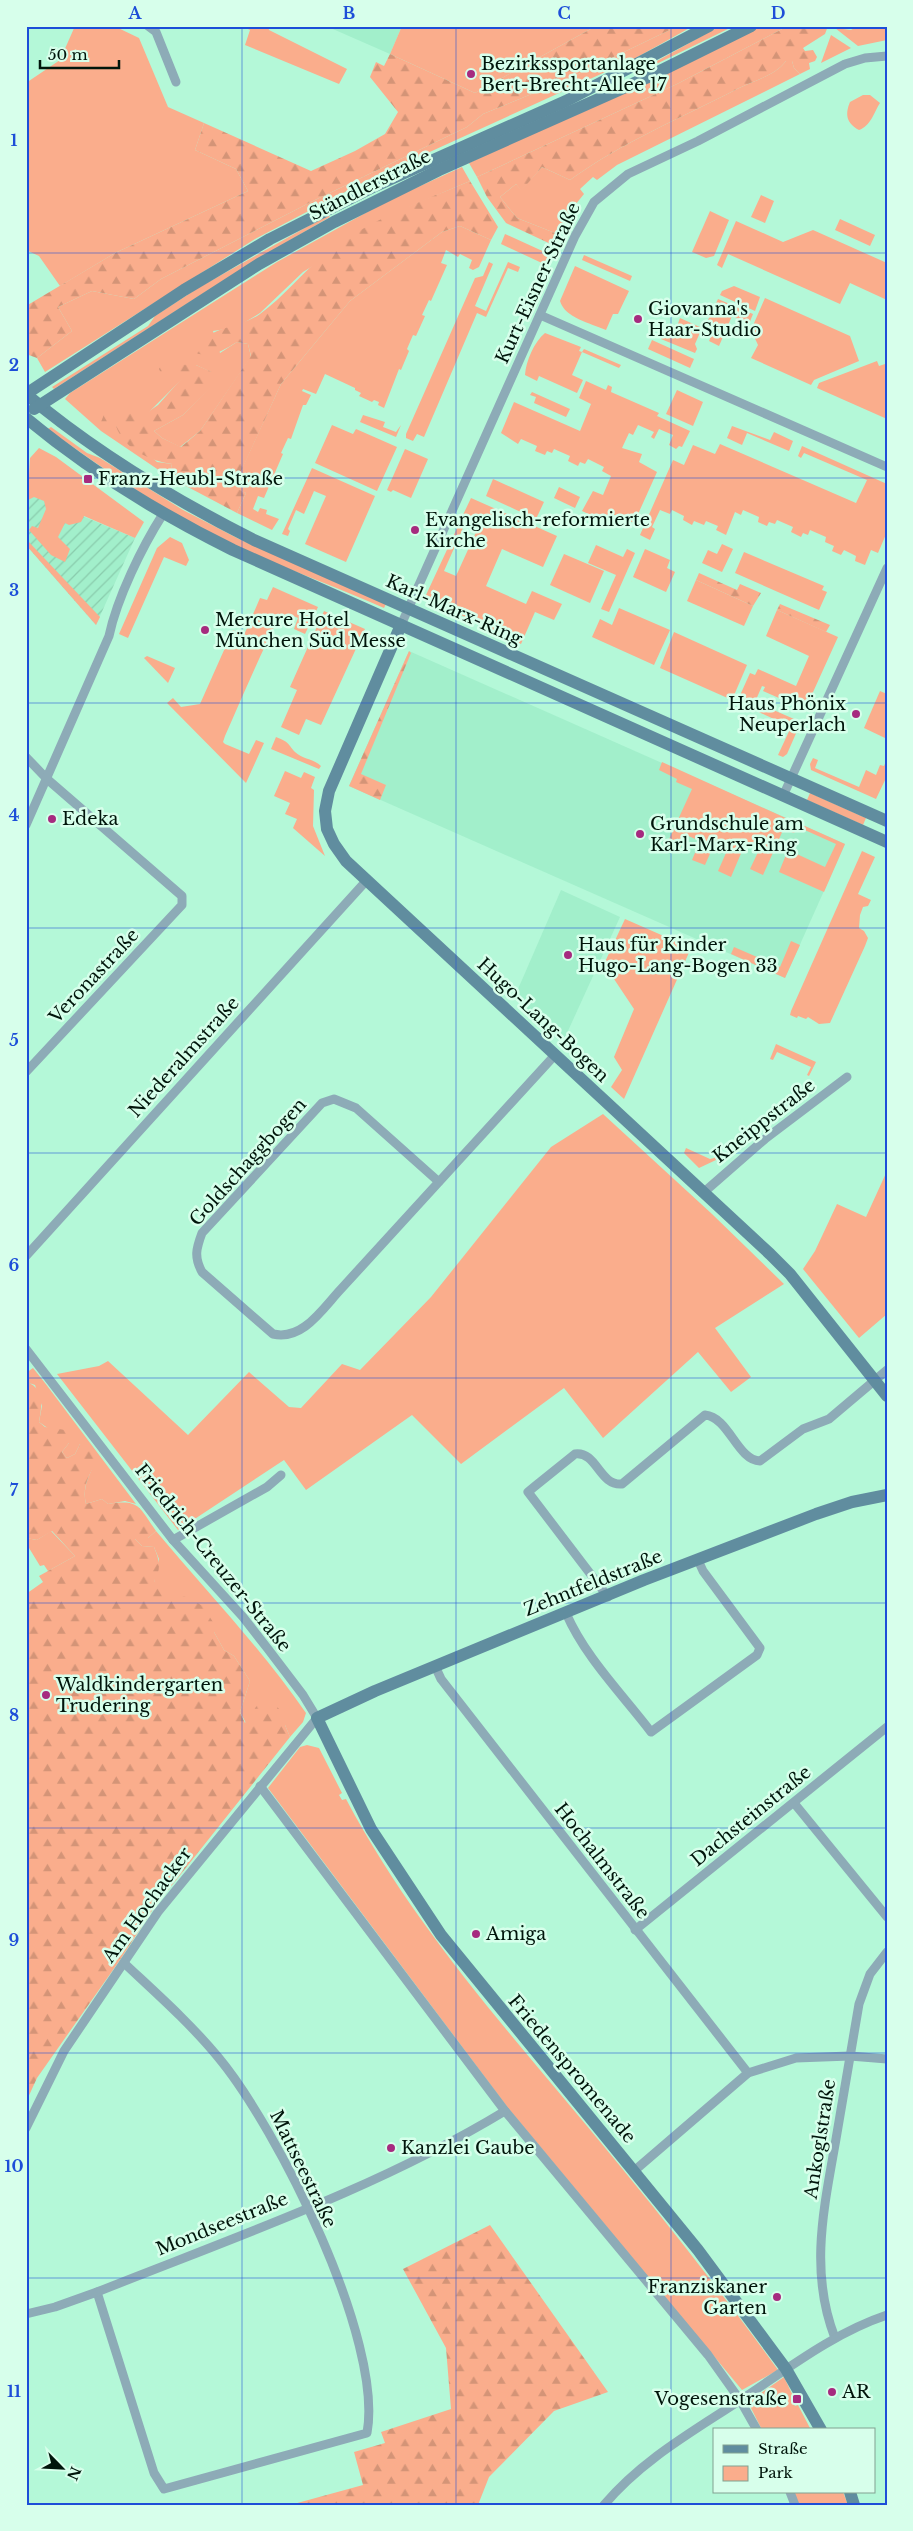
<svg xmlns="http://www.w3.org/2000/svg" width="913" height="2531" viewBox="0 0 913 2531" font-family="'Libre Baskerville',serif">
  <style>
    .built { fill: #a2efcb }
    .industrial { fill: url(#industrial-furrows) }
    .green { fill: #faad8c }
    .forest { fill: url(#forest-firs) }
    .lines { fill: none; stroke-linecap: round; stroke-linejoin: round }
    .street { stroke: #8dabb7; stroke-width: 9 }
    .secondary { stroke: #608d9f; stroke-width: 12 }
    .grid { fill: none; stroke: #1d4ed8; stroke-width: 1; stroke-opacity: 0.55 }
    .poi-dot { fill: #a62b7f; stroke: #d7ffeb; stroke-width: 2 }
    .labels { text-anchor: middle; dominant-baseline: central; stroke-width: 5; stroke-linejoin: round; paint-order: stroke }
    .poi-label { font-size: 18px; fill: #00150b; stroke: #d7ffeb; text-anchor: start }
    .street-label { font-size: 18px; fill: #00150b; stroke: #d7ffeb }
    .neatline { fill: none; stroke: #1d4ed8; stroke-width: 2 }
    .grid-label { font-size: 16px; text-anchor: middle; font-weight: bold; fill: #1d4ed8 }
  </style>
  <defs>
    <pattern id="industrial-furrows" width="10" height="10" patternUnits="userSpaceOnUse" patternTransform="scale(1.25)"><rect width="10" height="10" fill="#a2efcb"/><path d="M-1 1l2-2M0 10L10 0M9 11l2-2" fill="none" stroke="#8accad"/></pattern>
    <pattern id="forest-firs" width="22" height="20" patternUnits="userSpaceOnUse" patternTransform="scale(1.25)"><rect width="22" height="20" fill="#faad8c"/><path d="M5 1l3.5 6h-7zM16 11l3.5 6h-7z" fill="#d49477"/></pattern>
  </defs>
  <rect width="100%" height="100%" fill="#b4f8d8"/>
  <g class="built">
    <path d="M326 26H402L390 54Z"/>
    <path d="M409 651 845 844 785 978 349 786Z"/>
    <path d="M561 890 620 917 562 1044 515 996Z"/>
  </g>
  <path class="industrial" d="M26 477 68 510 135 538 96 625 26 545Z"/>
  <g class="green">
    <path d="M75 26H114L139 38 168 107 204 123 195 150 236 169 248 191 115 253 60 286 39 256 26 250V83L60 60Z"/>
    <path d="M242 26H268L269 30 347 69 339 84 245 45 250 30Z"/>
    <path d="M402 26H596L475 93 390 54Z"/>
    <path d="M678 26H693L634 59 368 180 255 239 45 372 37 358 72 331 58 307 92 291 134 299 161 279 313 201 467 127 483 114 568 79Z"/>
    <path d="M720 26H734L640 72 639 71Z"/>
    <path d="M761 26H788L677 84 477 177 469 163Z"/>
    <path d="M858 26H881L887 29V40L858 46 835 28 851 30Z"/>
    <path d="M831 35 851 48 821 63Z"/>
    <path d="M786 61H792L794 68 800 74 617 165 597 180 593 177 580 189 584 194 571 210 560 235 517 218 500 197 516 184 521 190 542 167 570 180C621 143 681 118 737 89 754 80 775 76 786 61Z"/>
    <path d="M863 95H870L880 103C874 112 871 126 859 130 846 123 845 114 850 102Z"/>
    <path d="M462 167 470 181 409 207 303 272 260 313 242 324 226 329 213 331 220 353 237 342 248 344 251 357 200 431 180 447 162 438 154 431 183 415 215 383 211 372 196 365 148 413 121 414 115 412 116 426 157 462 172 464 169 477 101 431 65 399 70 393 277 262 387 201Z"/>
    <path d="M761 195 774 201 765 223 751 217Z"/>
    <path d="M710 211 729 220 714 256 706 258 692 252Z"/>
    <path d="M328 215 330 217 249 264 54 389 52 387 148 326 155 316 198 288Z"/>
    <path d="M840 219 875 235 870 246 835 230Z"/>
    <path d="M736 221 783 242 813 230 887 263V300L850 283 840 304 728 254 722 268 717 265Z"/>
    <path d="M460 226 491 240 479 267 473 270 469 268 472 260 460 254 458 257 446 250 441 263 447 265 431 301 429 300 422 315 425 316 416 336 413 335 407 349 409 351 401 370 399 369 384 408 378 405 379 402 374 400 372 402 359 396 361 393 355 390V388L325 374 316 394 303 389 302 391 311 395 306 405H303L291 439 288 438 281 453 283 454 264 498 258 496 253 509 258 512 260 508 267 510 266 514 279 519 272 530 237 513 246 493 233 488 281 384 350 301 442 232Z"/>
    <path d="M505 234 549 254 544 264 501 244Z"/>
    <path d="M584 255 632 276 630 281 582 260Z"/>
    <path d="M489 262 493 264 475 306 486 311 508 262 520 267 518 272 508 268 486 317 477 313 424 437 417 434 413 441 406 438V434L475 278 483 276Z"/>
    <path d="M575 266 629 291 618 314H613L606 330C590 323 565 318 560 301Z"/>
    <path d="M734 286 760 297 755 311 720 295 722 291Z"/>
    <path d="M765 298 850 336 859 361 814 380 811 385 751 358 758 345 751 330Z"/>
    <path d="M718 299 753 314 749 324 732 316 719 346 709 341 713 332 708 320Z"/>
    <path d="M680 318 702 328 695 344 697 349 695 353 661 339 663 334 673 338Z"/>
    <path d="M545 333 581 347 579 351 582 352 584 349 621 365 619 368 582 352 572 375 583 380 577 393 539 376 537 381 525 375C526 361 534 342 545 333Z"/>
    <path d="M652 340 694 359 690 368 648 349Z"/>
    <path d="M877 361 879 366 885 364 887 369V419L817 388 819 383Z"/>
    <path d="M586 381 606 390 608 385 612 387 611 392 659 413 657 416 690 431 682 447 679 446 676 449 669 445 673 435 659 429 654 439 651 437 654 432 638 425 633 435 629 433 622 448 642 454 639 462 657 472 634 523 612 514 608 523 582 511 593 491 603 495 611 476 602 471 604 467 588 459 585 464 580 462 578 466 568 461 570 456 554 449 552 453 547 451 545 455 535 451 537 446 521 439 518 444 501 433 514 402 580 431 591 404 579 398Z"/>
    <path d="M677 390 703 402 693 426 666 414Z"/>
    <path d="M532 392 570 409 566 417 534 403 536 397 530 395Z"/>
    <path d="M363 415 385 422 383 427 396 432 401 425 396 437 360 422Z"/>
    <path d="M332 425 353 434 356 429 397 447 377 491 315 463Z"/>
    <path d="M732 426 770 440 774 432 793 441 789 451 747 433 742 445 727 438Z"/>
    <path d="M51 427 87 453 100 458 183 510 239 539 386 604 384 608C335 586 285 569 236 546 169 514 108 473 48 429Z"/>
    <path d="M720 444 856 503 867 480 804 453 801 458 798 456 802 446 887 484V532L878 553 871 550 865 565 855 561 856 556 844 550 841 555 832 551 834 546 825 542 826 537 810 530 808 535 803 533 801 537 791 532 793 527 777 520 775 524 769 522 767 526 758 522 759 517 743 510 741 515 735 512 726 535 716 530 718 526 706 521 704 525 694 521 692 525 683 520 684 516 672 510 670 514 660 510 652 527 655 529 650 540 640 535 673 460 684 465 693 445 715 454Z"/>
    <path d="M39 448 56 457 144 522 135 538 84 516 81 522 69 525 65 523 58 537 70 549 65 562 51 555 29 530 32 526 38 528 46 509 44 501 34 497 26 501V477L29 475 30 458Z"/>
    <path d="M405 449 428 459 411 498 393 490 391 492 387 490Z"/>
    <path d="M312 468 375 496 346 562 305 544 326 496 314 491 304 514 296 510 288 529 290 531 288 536 282 534Z"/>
    <path d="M493 479 544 502 536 519 486 496Z"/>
    <path d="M559 487 580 497 575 508 554 498Z"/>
    <path d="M471 498 557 536 543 567 502 549 486 586 526 604 532 591 562 604 554 620 535 612 521 644 428 599 426 595 458 526 463 528 444 571 456 576 477 530 471 527 462 517Z"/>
    <path d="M170 537 182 543 189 560 186 566 164 557 128 638 119 634 157 548Z"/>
    <path d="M26 539 100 617 96 625 26 545Z"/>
    <path d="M722 544 733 549 722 572 702 563 708 550 717 554Z"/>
    <path d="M596 545 623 557 627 549 635 553 609 612 601 609 616 575 588 563Z"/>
    <path d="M645 549 670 560 667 568 675 572 666 592 633 577Z"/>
    <path d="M744 552 824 586 822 590 827 592 819 610 735 573Z"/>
    <path d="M564 554 604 571 590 603 550 585Z"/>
    <path d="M696 580 753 606 744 626 687 601Z"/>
    <path d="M273 587 318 607 305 634 294 629 298 618 291 615 290 618 280 615C261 653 243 695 225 736L223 742 225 744 249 754 256 740 264 743 246 783 167 703 173 698 181 707 200 704 233 630 244 635 260 598 267 600Z"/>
    <path d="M619 608 670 630 654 665 592 637 600 619 612 625Z"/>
    <path d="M777 610 838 637 804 712 796 709 797 706 763 691 765 687 762 686 755 702 801 722 787 754 783 757 778 755 791 727 737 702 750 673 755 675 758 669 796 686 809 656 766 636Z"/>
    <path d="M324 611 365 629 321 725 306 719 299 735 281 727 297 690 290 687Z"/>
    <path d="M674 632 747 665 732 700 660 668Z"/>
    <path d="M147 656 175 668 168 683 144 658Z"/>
    <path d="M880 691 887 694 885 738 864 728Z"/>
    <path d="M276 737C289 742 287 743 295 752 302 759 314 759 321 766L319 769 271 749Z"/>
    <path d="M813 758 818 760 815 768 859 787 866 770 876 775 880 765 884 766 887 759V776L876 799 811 770 810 764Z"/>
    <path d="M662 762 788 819 763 875 750 869 759 850 745 844 731 877 718 871 726 853 713 847 705 865 692 860 700 841 686 835 678 853 665 848 692 789 676 782 677 779 659 770Z"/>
    <path d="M285 771 301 778 304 772 315 777 311 788 314 790 313 826 325 856 293 828 297 819 285 814 290 803 274 796Z"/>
    <path d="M810 793 866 818 863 825 807 800Z"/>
    <path d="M796 822 845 844 824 892 779 872 788 850 825 867 836 844 798 827 794 833 791 832Z"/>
    <path d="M862 851 875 857 858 894 871 900 868 906 863 907 860 915 859 928 864 931 868 938 865 946 830 1023 819 1024 808 1017 806 1019 798 1016 797 1018 790 1015 791 1011Z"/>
    <path d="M625 919 691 948 624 1099 611 1087 622 1070 614 1057 634 1009 604 964Z"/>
    <path d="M791 941 800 945 785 978 731 954 734 947 780 967Z"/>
    <path d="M776 1044 816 1062 809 1076 807 1075 811 1067 777 1052 773 1060 770 1059Z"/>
    <path d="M603 1114 712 1214 784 1284 715 1328 751 1377 731 1392 698 1352 603 1438 564 1388 461 1464 412 1415 306 1490 284 1460 178 1530 57 1374 99 1366 108 1361 188 1435 249 1372 289 1407 301 1408 342 1364 360 1370 431 1297 551 1147Z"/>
    <path d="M686 1148 710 1159 714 1158 717 1152 719 1153 716 1160 699 1168 684 1153Z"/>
    <path d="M887 1171V1314L859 1338 803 1269 815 1251 837 1204 866 1217Z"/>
    <path d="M33 1368 45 1383 136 1504 125 1501 108 1504 102 1499 86 1504C83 1491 86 1482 92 1469L80 1444 75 1454 67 1458 62 1452 69 1443 39 1422 42 1406 35 1385 26 1382V1373Z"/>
    <path d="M51 1531 75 1556 48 1571 44 1565 40 1566 26 1543V1538L37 1540Z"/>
    <path d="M156 1531C207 1592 261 1648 306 1713L303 1722 290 1737 285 1725 246 1723 240 1712 250 1681 234 1656 224 1650 214 1632 169 1598 154 1581 159 1559 154 1547 142 1546 134 1538H148Z"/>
    <path d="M307 1745 319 1748 342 1793 339 1795 342 1800 346 1799C410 1920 500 2022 587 2126 653 2205 718 2287 778 2370L742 2390 508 2108 268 1788 300 1747Z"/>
    <path d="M784 2377 794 2398 791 2400 795 2406 798 2405 811 2430H762L748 2402Z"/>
    <path d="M794 2492H843L848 2505H799Z"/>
  </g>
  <g class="forest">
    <path d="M596 26H678L568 79 483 114 467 127 313 201 161 279 134 299 92 291 58 307 72 331 37 358 26 354V306L115 253 248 191 236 169 195 150 204 123 311 171 355 151 385 134 398 112 370 77 376 62 384 66 390 54 475 93Z"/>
    <path d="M788 26H828L825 34 803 48 805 51 813 50 817 57 815 61 809 63 810 69 800 74 794 68 792 61H786C775 76 754 80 737 89 681 118 621 143 570 180L542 167 521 191 516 184 500 197 517 218 560 235 555 246 506 223 487 197 477 177 677 84Z"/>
    <path d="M470 181 498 227 491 240 460 226 442 232 350 301 281 384 234 487 246 493 237 513 169 477 172 464C150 461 123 448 116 426L107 427 101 422 105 412H148L158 405 183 377 162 375 159 369 162 364 196 365 212 372 216 383 183 415 154 431 162 438 181 447 200 431 251 356 248 344 237 342C222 351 212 358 195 353 203 326 237 330 260 314 285 296 305 269 330 250 371 219 423 201 470 181Z"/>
    <path d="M699 573 737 590 740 584 761 593 753 606 696 580Z"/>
    <path d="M780 604 830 625 826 632 777 610Z"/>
    <path d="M409 651 411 653 361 774 386 785 380 800 349 786Z"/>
    <path d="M26 1382C45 1388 42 1405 39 1422L45 1427 72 1431 69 1443 62 1452 67 1458 75 1454 80 1444 88 1447 97 1462C88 1475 82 1489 86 1504L102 1499 108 1504C140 1499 139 1507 156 1531L148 1538 135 1539 142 1546 154 1547C159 1559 162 1569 154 1581L169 1590 170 1598 176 1601 184 1596 203 1606 216 1627 214 1632 224 1650 234 1656 250 1681 240 1712 245 1723 258 1704 273 1702 286 1717 285 1725 290 1737 153 1909 120 1960 37 2078 26 2102V1594L43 1582 39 1576 75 1556 52 1531 37 1540 26 1538Z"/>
    <path d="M490 2225 608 2392 554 2411 489 2477 478 2505H290L363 2485 354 2452 385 2443 381 2432 451 2409 446 2348 403 2269Z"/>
  </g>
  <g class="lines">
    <g class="street">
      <path d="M148 26 156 32 176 82"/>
      <path d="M540 315 887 467"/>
      <path d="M401 625 575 236 594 202 628 174 698 141 845 64 865 58 887 56"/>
      <path d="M26 757 47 779 182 896V905L26 1072"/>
      <path d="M783 796 887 568"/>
      <path d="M26 825 109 636C117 598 142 547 163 514"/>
      <path d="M439 1182 356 1108 334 1099 322 1103 202 1233C196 1249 194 1257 202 1272L273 1334C303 1341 323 1308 341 1289L555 1055"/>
      <path d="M703 1193 765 1139 847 1077"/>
      <path d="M26 1256 367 880"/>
      <path d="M26 1349 173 1540 243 1617 268 1649 303 1695 317 1718 158 1912 64 2051 26 2128"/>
      <path d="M173 1540 267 1487 281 1475"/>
      <path d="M608 1597 528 1492 534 1487 575 1454C597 1451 599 1486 622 1484L705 1415C729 1417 737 1460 760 1461L803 1429 829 1419 887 1370"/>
      <path d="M566 1613C585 1657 622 1694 651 1732L757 1655 760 1648 703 1571 698 1560"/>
      <path d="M435 1666 441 1679 748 2073"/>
      <path d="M260 1786 505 2111 708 2355 740 2400 757 2430"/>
      <path d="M794 1803 887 1917"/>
      <path d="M635 1930 887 1727"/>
      <path d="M634 2171 748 2073 796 2058 850 2056 887 2059"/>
      <path d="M97 2292 154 2473 164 2489 367 2433C384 2341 278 2129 218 2057 190 2023 156 1993 124 1963"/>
      <path d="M26 2314 55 2307 97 2292C235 2237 378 2188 505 2111"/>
      <path d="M835 2338C809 2271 824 2208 836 2139 844 2094 851 2049 859 2004L870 1974 887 1952"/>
      <path d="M790 2492 795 2505"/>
      <path d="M604 2505C642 2460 692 2432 739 2401 786 2370 833 2333 887 2315"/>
    </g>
    <g class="secondary">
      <path d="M26 394C96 453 173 499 254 540L887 821"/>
      <path d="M26 394 184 290 270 239 375 186 566 101 709 26"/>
      <path d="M34 409 259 264 334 222 439 170 648 77 751 26"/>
      <path d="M26 418C90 471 160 514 233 550L887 842"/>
      <path d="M401 625 329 791 325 811 327 829 334 844 346 861 770 1254 790 1274 887 1396"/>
      <path d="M821 2430 786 2369 698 2250 441 1935 371 1829 317 1718 375 1691 644 1580 816 1514 852 1502 887 1495"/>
      <path d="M850 2492 854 2505"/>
    </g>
  </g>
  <path class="grid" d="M242 26V2505M456 26V2505M671 26V2505M26 253H887M26 478H887M26 703H887M26 928H887M26 1153H887M26 1378H887M26 1603H887M26 1828H887M26 2053H887M26 2278H887"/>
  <g class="poi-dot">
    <circle cx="471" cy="74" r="5"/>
    <circle cx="638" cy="319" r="5"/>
    <rect x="83" y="474" width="10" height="10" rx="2.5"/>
    <circle cx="415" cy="530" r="5"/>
    <circle cx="205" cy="630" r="5"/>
    <circle cx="856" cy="714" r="5"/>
    <circle cx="52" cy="819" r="5"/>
    <circle cx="640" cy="834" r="5"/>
    <circle cx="568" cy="955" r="5"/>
    <circle cx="46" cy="1695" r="5"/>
    <circle cx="476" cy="1934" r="5"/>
    <circle cx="391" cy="2148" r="5"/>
    <circle cx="777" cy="2297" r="5"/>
    <circle cx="832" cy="2392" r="5"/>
    <rect x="792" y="2394" width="10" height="10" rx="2.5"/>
  </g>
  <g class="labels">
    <g class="poi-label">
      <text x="481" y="64">Bezirkssportanlage<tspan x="481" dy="21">Bert-Brecht-Allee 17</tspan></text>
      <text x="648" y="309">Giovanna's<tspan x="648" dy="21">Haar-Studio</tspan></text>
      <text x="98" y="479">Franz-Heubl-Straße</text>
      <text x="425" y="520">Evangelisch-reformierte<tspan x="425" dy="21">Kirche</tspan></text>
      <text x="215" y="620">Mercure Hotel<tspan x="215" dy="21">München Süd Messe</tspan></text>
      <text x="846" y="704" text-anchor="end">Haus Phönix<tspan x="846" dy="21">Neuperlach</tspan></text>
      <text x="62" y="819">Edeka</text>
      <text x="650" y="824">Grundschule am<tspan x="650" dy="21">Karl-Marx-Ring</tspan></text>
      <text x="578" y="945">Haus für Kinder<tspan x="578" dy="21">Hugo-Lang-Bogen 33</tspan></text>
      <text x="56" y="1685">Waldkindergarten<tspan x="56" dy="21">Trudering</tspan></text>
      <text x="486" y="1934">Amiga</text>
      <text x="401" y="2148">Kanzlei Gaube</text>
      <text x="767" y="2287" text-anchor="end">Franziskaner<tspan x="767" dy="21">Garten</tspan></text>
      <text x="842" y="2392">AR</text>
      <text x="787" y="2399" text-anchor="end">Vogesenstraße</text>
    </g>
    <g class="street-label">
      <text transform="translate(370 185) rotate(-27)">Ständlerstraße</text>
      <text transform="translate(538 283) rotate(-65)">Kurt-Eisner-Straße</text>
      <text transform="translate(454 610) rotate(24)">Karl-Marx-Ring</text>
      <text transform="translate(94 976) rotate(-47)">Veronastraße</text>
      <text transform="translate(543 1020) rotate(43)">Hugo-Lang-Bogen</text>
      <text transform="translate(184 1057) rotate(-48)">Niederalmstraße</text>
      <text transform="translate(764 1121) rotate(-38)">Kneippstraße</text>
      <text transform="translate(248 1162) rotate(-48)">Goldschaggbogen</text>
      <text transform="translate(213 1558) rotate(51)">Friedrich-Creuzer-Straße</text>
      <text transform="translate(593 1583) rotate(-22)">Zehntfeldstraße</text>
      <text transform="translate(751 1816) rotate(-39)">Dachsteinstraße</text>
      <text transform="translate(602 1861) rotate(52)">Hochalmstraße</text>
      <text transform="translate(147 1905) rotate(-54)">Am Hochacker</text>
      <text transform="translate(572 2069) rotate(50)">Friedenspromenade</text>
      <text transform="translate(820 2139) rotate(-81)">Ankoglstraße</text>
      <text transform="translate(303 2169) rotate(64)">Mattseestraße</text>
      <text transform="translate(222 2224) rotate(-22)">Mondseestraße</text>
    </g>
  </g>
  <rect width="913" height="2531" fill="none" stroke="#d7ffeb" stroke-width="55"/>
  <rect x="713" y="2428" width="162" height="65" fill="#d7ffeb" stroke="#81a191"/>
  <rect x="723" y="2445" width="25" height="8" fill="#608d9f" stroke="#81a191"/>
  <text x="758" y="2454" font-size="15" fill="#00150b">Straße</text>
  <rect x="723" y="2466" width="25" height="15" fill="#faad8c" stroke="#81a191"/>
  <text x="758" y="2478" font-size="15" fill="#00150b">Park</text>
  <g transform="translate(62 2468) rotate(114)" stroke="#d7ffeb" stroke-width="4" paint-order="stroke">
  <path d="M0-4L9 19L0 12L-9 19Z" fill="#00150b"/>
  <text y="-8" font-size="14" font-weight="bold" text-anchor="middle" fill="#00150b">N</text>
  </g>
  <path d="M40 60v8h79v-8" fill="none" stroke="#00150b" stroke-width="2.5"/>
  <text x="48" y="60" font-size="15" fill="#00150b" stroke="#d7ffeb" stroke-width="4" paint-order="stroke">50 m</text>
  <rect x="28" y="28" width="858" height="2476" class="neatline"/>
  <g class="grid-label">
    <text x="135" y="19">A</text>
    <text x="349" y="19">B</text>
    <text x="564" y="19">C</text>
    <text x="778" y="19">D</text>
    <text x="14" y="146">1</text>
    <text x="14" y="371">2</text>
    <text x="14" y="596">3</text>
    <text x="14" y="821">4</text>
    <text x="14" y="1046">5</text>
    <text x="14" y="1271">6</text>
    <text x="14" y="1496">7</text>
    <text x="14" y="1721">8</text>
    <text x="14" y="1946">9</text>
    <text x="14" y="2172">10</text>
    <text x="14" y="2397">11</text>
  </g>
</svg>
